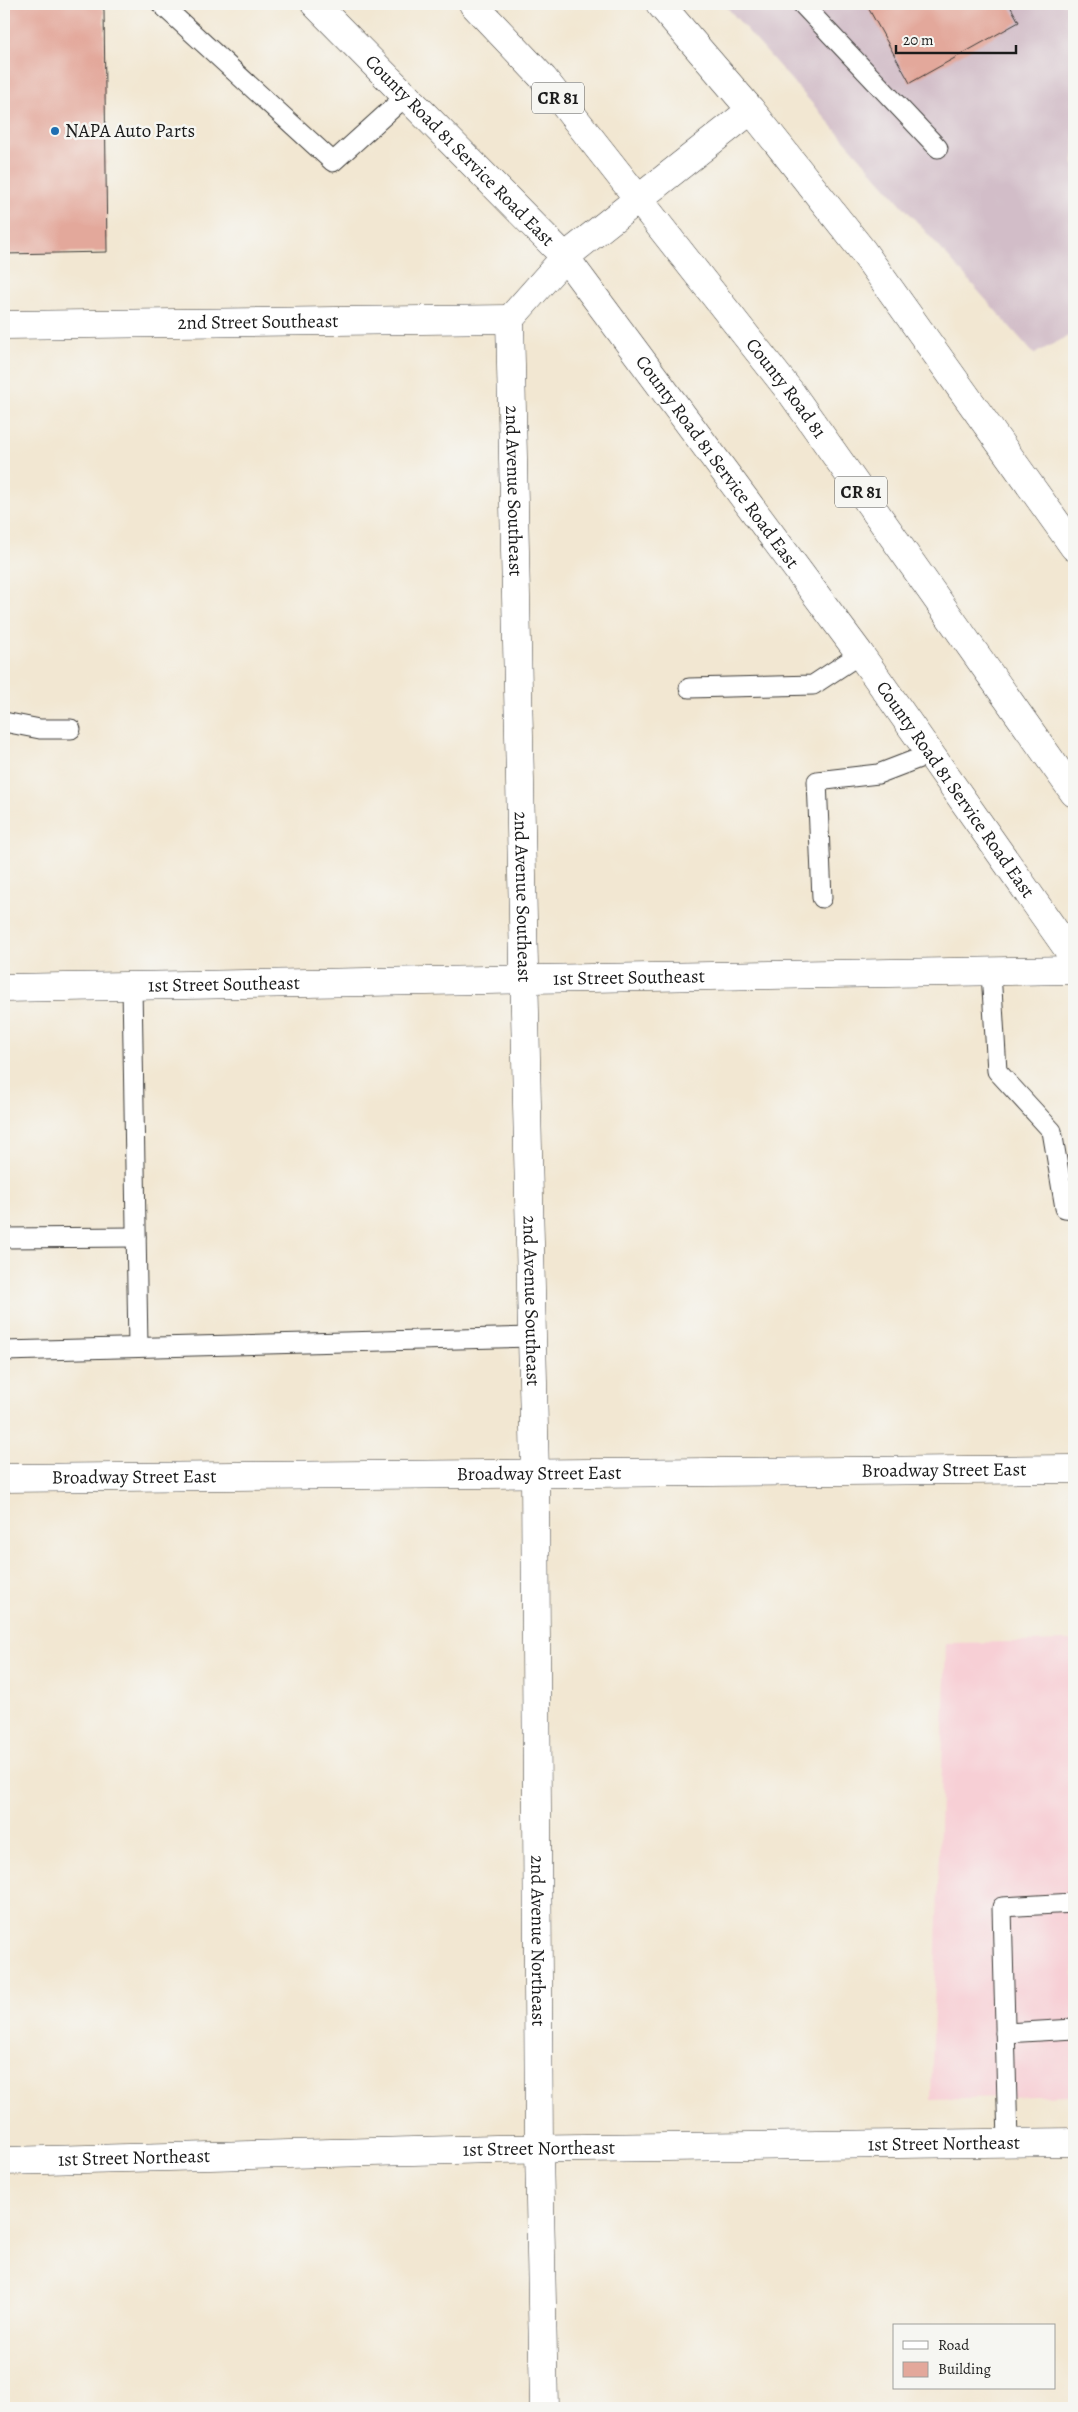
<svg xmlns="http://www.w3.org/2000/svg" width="1078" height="2412" viewBox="0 0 1078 2412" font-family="Alegreya,serif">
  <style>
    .built { fill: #f7cfd5 }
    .industrial { fill: #d2bdc8 }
    .building { fill: #e3a89b }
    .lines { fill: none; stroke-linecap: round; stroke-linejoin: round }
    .lane-casing { stroke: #3c3a37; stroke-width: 21 }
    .street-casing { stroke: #3c3a37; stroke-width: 29 }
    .secondary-casing { stroke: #3c3a37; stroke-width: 29 }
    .highway-casing { stroke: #3c3a37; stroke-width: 29 }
    .lane { stroke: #fff; stroke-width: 19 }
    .street { stroke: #fff; stroke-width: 28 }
    .secondary { stroke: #fff; stroke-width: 28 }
    .highway { stroke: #fff; stroke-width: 28 }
    .poi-dot { fill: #1f6fb2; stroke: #f6f6f2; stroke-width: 2 }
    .labels { text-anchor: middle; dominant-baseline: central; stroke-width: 5; stroke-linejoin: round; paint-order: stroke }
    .shield { fill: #f6f6f2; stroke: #5d5d5c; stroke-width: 1 }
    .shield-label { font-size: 18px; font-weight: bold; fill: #1c1c1c }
    .poi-label { font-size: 19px; fill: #1c1c1c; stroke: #f6f6f2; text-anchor: start }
    .street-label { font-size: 19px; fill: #1c1c1c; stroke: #f6f6f2 }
  </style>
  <rect width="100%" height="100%" fill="#f6f6f2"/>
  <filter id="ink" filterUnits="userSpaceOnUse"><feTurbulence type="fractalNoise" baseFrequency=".02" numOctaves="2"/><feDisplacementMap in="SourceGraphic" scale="10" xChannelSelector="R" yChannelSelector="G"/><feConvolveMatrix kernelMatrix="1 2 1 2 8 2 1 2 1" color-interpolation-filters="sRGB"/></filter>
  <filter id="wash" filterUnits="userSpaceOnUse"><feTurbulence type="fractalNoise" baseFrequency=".0096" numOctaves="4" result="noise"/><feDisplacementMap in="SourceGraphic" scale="20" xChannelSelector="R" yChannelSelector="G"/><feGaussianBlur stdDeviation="1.12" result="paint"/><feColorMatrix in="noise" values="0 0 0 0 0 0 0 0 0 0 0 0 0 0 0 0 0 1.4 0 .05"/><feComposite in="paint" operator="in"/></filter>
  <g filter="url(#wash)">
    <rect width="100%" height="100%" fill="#f2e7d2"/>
    <path class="built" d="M1074 1641V2095L931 2099 946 1643Z"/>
    <path class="industrial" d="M724 4H1074V333L1034 354Z"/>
    <g id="blocks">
      <g class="building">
        <path d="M4 4H97L104 10 107 252 4 254Z"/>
        <path d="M866 4H1009L1019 22 910 83Z"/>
      </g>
    </g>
  </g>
  <g filter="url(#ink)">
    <use href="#blocks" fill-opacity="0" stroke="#3c3a37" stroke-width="1"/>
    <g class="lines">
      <defs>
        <g id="lane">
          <path d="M161 4 333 162 407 95"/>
          <path d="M802 4 938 148"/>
          <path d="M689 688 813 685 860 654"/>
          <path d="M4 722 40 729H71"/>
          <path d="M822 898 817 781 878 774 930 754"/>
          <path d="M991 972 997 1071 1052 1131 1065 1208 1074 1209"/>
          <path d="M132 986 138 1347"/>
          <path d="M4 1238 136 1237"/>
          <path d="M4 1351 532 1337"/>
          <path d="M1005 2033 1074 2029"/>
          <path d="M1008 2143 1002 1907 1074 1903"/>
        </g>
        <g id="street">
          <path id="s1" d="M510 319 535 1474 539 2149 544 2408"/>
          <path d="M510 319 565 257"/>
          <path id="s2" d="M4 325 510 319"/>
          <path id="s3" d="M4 988 1074 970"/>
          <path id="s4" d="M4 1478 1074 1469"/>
          <path id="s5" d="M4 2161 496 2149 1074 2142"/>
        </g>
        <g id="secondary">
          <path id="s6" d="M315 4 565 257 860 654 1074 958"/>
        </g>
        <g id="highway">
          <path id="s7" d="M473 4 543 78 792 394 1074 793"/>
          <path d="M660 4 751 110 862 250 1074 547"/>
          <path d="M565 257 751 110"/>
        </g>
      </defs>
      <use href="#lane" class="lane-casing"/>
      <use href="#street" class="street-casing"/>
      <use href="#secondary" class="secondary-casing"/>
      <use href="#highway" class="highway-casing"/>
      <use href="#lane" class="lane"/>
      <use href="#street" class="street"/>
      <use href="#secondary" class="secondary"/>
      <use href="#highway" class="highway"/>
    </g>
  </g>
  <circle class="poi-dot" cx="55" cy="131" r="5"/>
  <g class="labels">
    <g class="shield">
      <rect x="532" y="82.5" width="52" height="31" rx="4"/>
      <rect x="835" y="476.5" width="52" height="31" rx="4"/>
    </g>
    <g class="shield-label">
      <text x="558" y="98">CR 81</text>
      <text x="861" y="492">CR 81</text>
    </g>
    <g class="poi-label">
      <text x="65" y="131">NAPA Auto Parts</text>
    </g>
    <g class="street-label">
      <text stroke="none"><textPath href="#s6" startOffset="206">County Road 81 Service Road East</textPath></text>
      <text stroke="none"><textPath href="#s2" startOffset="254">2nd Street Southeast</textPath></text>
      <text stroke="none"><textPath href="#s7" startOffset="496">County Road 81</textPath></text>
      <text stroke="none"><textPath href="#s6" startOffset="611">County Road 81 Service Road East</textPath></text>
      <text stroke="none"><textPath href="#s1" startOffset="172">2nd Avenue Southeast</textPath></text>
      <text stroke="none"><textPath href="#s6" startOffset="1016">County Road 81 Service Road East</textPath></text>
      <text stroke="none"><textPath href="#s1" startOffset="578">2nd Avenue Southeast</textPath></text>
      <text stroke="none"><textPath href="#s3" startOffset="625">1st Street Southeast</textPath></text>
      <text stroke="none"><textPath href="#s3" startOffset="220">1st Street Southeast</textPath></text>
      <text stroke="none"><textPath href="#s1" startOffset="982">2nd Avenue Southeast</textPath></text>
      <text stroke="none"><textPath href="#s4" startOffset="940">Broadway Street East</textPath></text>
      <text stroke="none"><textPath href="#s4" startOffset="535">Broadway Street East</textPath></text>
      <text stroke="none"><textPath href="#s4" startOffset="130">Broadway Street East</textPath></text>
      <text stroke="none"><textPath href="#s1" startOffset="1622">2nd Avenue Northeast</textPath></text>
      <text stroke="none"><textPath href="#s5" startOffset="940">1st Street Northeast</textPath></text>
      <text stroke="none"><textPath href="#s5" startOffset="535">1st Street Northeast</textPath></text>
      <text stroke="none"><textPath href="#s5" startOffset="130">1st Street Northeast</textPath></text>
    </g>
  </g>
  <rect width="1078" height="2412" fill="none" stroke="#f6f6f2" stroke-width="20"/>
  <rect x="893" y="2324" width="162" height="65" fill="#f6f6f2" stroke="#9f9f9c"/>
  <rect x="903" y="2341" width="25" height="8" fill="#ffffff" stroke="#9f9f9c"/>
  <text x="938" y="2350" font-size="15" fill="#1c1c1c">Road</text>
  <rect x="903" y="2362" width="25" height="15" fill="#e3a89b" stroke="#9f9f9c"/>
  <text x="938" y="2374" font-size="15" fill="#1c1c1c">Building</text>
  <path d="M896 45v8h120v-8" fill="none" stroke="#1c1c1c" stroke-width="2.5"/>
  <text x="903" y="45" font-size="15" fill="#1c1c1c" stroke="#f6f6f2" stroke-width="4" paint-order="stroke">20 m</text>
</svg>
